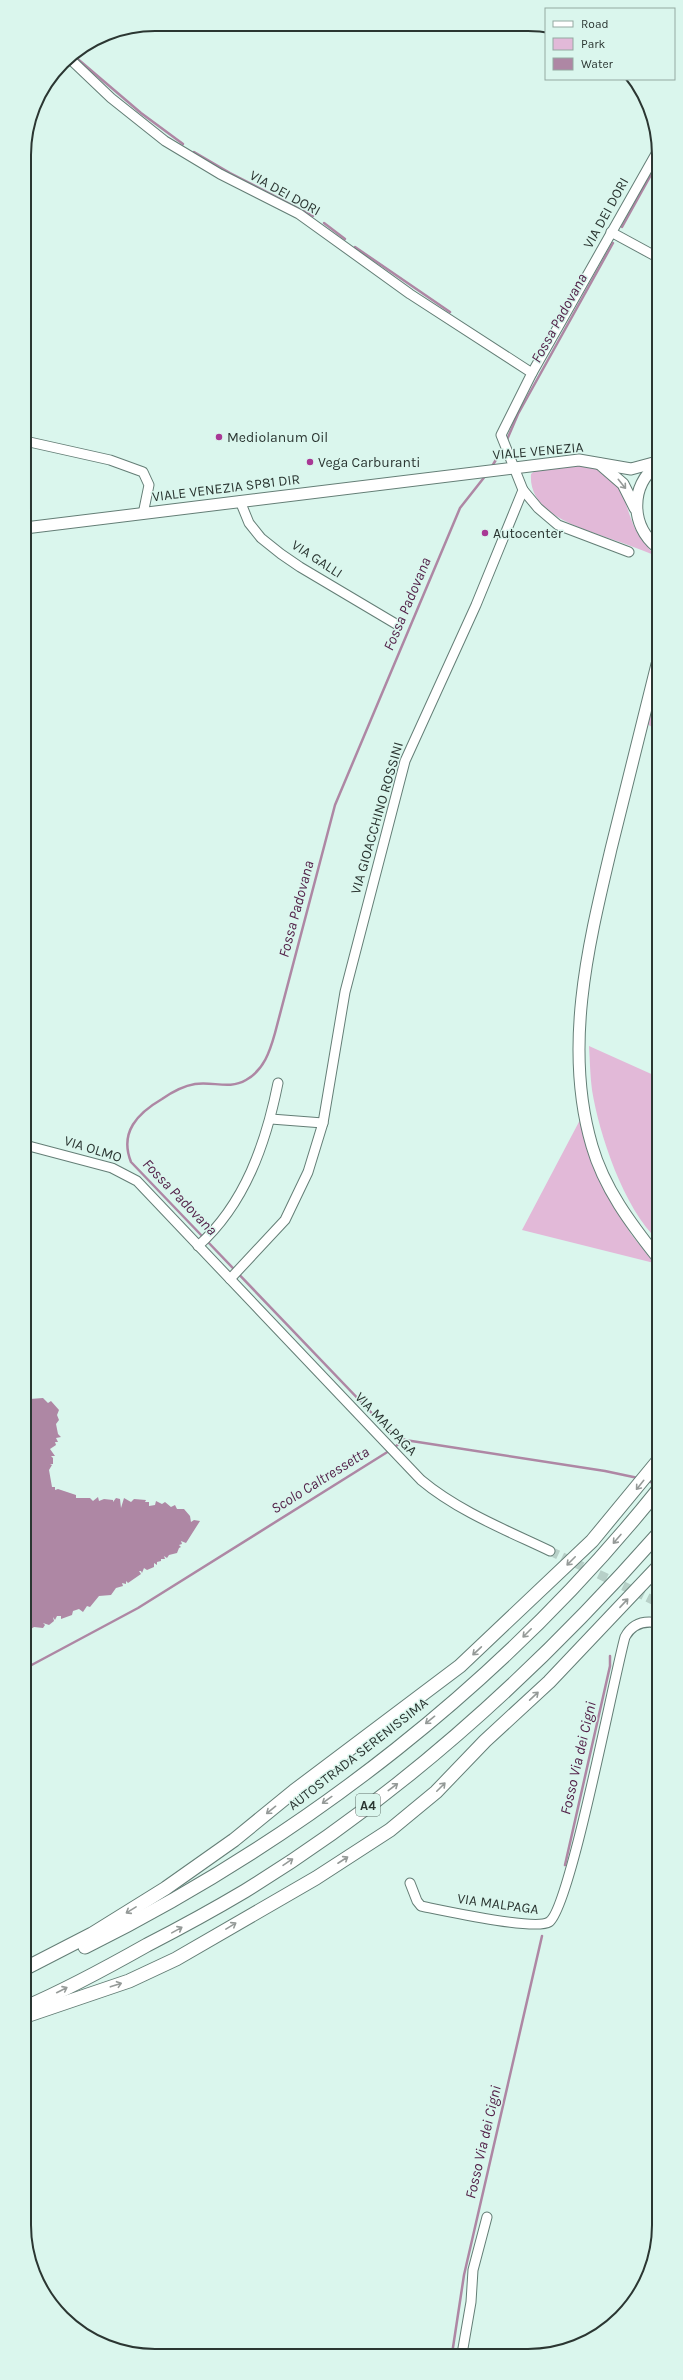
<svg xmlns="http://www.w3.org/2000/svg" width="683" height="2380" viewBox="0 0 683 2380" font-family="Karla,sans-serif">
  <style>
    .green { fill: #e2b9d8 }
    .water { fill: #ae87a4 }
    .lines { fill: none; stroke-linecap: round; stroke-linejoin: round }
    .stream { stroke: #ae87a4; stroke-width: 2.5 }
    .minor-tunnel { stroke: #b7d0c8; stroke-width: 9; stroke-dasharray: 9 4.5; stroke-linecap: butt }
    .minor-casing { stroke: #647e76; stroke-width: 11 }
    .major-casing { stroke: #647e76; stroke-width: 13 }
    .highway-casing { stroke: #647e76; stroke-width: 15 }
    .minor { stroke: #fff; stroke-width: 9 }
    .major { stroke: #fff; stroke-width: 11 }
    .highway { stroke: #fff; stroke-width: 13 }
    .oneway { stroke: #959a98 }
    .poi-dot { fill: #a83895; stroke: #daf6ed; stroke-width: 1.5 }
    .labels { text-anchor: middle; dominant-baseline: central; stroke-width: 3; stroke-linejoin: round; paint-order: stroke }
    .shield { fill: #daf6ed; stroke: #60706a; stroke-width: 1 }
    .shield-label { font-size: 13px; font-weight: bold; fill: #2b3632 }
    .street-label { font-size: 14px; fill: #2b3632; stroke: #daf6ed }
    .poi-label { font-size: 14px; fill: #2b3632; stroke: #daf6ed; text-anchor: start }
    .water-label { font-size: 15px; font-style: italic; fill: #511f47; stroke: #daf6ed }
    .rim { fill: none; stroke: #2b3632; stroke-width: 2 }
  </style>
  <rect width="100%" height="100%" fill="#daf6ed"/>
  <g class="green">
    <path d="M588 464C627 481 619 489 633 524 638 536 647 546 654 555 639 549 624 543 608 538 579 527 528 514 531 474L539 467Z"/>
    <path d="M657 680V730L647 724Z"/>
    <path d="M589 1046 658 1077V1240C624 1209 599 1134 592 1090 590 1076 590 1061 589 1046Z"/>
    <path d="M581 1118 618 1213 631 1234 654 1263 522 1230Z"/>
  </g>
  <path class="water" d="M26 1397 30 1399 43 1398 48 1403 51 1401 59 1410 57 1415 59 1420 56 1424 58 1434 61 1437 56 1438 58 1442H55L56 1445 50 1449 55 1456H51L53 1458V1464H50L52 1465 49 1470 52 1487H55V1490L58 1489 76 1495V1498H90L93 1501 98 1497 99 1501 104 1499 113 1500V1502L116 1498 120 1499 121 1508 124 1498 131 1502 134 1499 146 1500 145 1502H149V1506L155 1505 156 1501 162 1504 165 1502 171 1507 175 1505 177 1509H184L190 1516 191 1522 194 1520 200 1521 186 1543 181 1541 182 1544 179 1545 181 1547 179 1548 177 1553 169 1555 167 1558 164 1556 165 1559H161V1561L157 1562V1565L154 1563V1567L147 1570 144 1568 142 1573 141 1571H139L141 1574 128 1583 126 1581V1584L122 1583 123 1586 116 1588 111 1595 99 1596 90 1607 87 1606 83 1612 79 1609 73 1611 72 1615 61 1619V1616H57L55 1620 53 1617 54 1621 49 1625 43 1623 45 1625 43 1628 34 1627 26 1632Z"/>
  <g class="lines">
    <g class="stream">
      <path d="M73 55 141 113 183 144"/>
      <path d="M194 152 230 173 313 216"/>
      <path d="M324 223 345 239"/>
      <path d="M622 227 657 164"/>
      <path d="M355 247 450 312"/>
      <path d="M506 442 518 414 613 243"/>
      <path d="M491 468 503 448"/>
      <path d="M203 1237 131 1162C119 1132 138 1113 162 1099 172 1092 183 1086 195 1084 213 1081 229 1090 246 1080 264 1070 270 1051 275 1033L335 805 460 508 486 475"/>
      <path d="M207 1241 388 1430 405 1440"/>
      <path d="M393 1448 405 1440 605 1471 638 1478"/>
      <path d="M647 1481 658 1484"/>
      <path d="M26 1668 138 1608 389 1451"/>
      <path d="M565 1865 610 1666V1656"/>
      <path d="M452 2354 464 2275 542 1936"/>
    </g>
    <path class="minor-tunnel" d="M550 1551 657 1602"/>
    <defs>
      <g id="minor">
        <path d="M69 58 111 98 165 141 220 174 299 214 410 294 532 373"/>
        <path d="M611 232 657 257"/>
        <path d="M25 441 110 460 143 472 149 485 143 514"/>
        <path d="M523 490 538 508 558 525 629 552"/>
        <path d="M240 501 249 523 261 538 281 554 300 567 396 624"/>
        <path d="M271 1119 323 1123"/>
        <path d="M25 1145 112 1168 137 1181 421 1480C458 1511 506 1530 550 1551"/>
        <path d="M198 1246C245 1204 266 1143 278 1083"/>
        <path d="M230 1279 285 1220 308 1172 323 1123 345 992 405 761 476 605 523 490 501 435 532 373 657 152"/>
        <path d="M657 1602 658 1603"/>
        <path d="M410 1883 417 1901 421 1906C441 1910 535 1931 549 1922 570 1909 614 1676 625 1637 632 1624 643 1620 658 1623"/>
        <path d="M462 2354 471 2302 473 2270 487 2217"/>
      </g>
      <g id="major">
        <path d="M600 464 623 484 635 508"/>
        <path d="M657 465C630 486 630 525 657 547"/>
        <path d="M25 528 579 460 631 469 657 462"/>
        <path d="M657 664C642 726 626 787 611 849 588 946 563 1048 592 1146 604 1188 631 1224 658 1258"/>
      </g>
      <g id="highway">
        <path d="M85 1947C304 1838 505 1681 658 1490"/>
        <path d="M26 1968 92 1934 166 1888 234 1840 294 1791 460 1666 592 1541 658 1461"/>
        <path d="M26 2007C68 1989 108 1967 147 1945 180 1928 213 1910 245 1891 400 1796 538 1670 658 1534"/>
        <path d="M26 2016 129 1981 176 1959 316 1878 390 1830 436 1792 485 1741 549 1682 658 1567"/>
      </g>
    </defs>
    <use href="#minor" class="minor-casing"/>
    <use href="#major" class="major-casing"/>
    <use href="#highway" class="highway-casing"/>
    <use href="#minor" class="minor"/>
    <use href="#major" class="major"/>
    <use href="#highway" class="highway"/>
  </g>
  <defs><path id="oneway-shaft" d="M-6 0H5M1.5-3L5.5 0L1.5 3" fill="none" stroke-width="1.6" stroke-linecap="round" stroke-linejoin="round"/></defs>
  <g class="oneway">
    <use href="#oneway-shaft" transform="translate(622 484) rotate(51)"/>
    <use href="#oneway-shaft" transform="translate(640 1485) rotate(129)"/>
    <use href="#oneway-shaft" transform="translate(617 1539) rotate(131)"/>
    <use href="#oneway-shaft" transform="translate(571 1561) rotate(135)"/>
    <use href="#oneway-shaft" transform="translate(624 1603) rotate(-47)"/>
    <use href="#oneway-shaft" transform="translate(527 1633) rotate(135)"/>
    <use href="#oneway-shaft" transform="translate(477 1651) rotate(137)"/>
    <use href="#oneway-shaft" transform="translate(534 1696) rotate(-43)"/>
    <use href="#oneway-shaft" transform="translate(430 1720) rotate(141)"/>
    <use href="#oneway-shaft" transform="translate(393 1787) rotate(-37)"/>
    <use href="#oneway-shaft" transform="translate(441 1787) rotate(-45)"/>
    <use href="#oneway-shaft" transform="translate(327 1800) rotate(144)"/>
    <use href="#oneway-shaft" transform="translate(271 1810) rotate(141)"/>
    <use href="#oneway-shaft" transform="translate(343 1860) rotate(-33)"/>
    <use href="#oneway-shaft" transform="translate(288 1862) rotate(-34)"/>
    <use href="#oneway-shaft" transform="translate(131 1910) rotate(148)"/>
    <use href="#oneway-shaft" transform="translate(231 1926) rotate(-31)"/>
    <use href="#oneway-shaft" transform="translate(177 1930) rotate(-29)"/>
    <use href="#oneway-shaft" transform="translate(116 1985) rotate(-18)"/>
    <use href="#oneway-shaft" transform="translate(62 1990) rotate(-27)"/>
  </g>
  <g class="poi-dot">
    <circle cx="219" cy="437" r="4"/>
    <circle cx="310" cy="462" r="4"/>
    <circle cx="485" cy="533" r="4"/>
  </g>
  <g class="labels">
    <rect class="shield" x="356" y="1794" width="24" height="22" rx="3"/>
    <g class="shield-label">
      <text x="368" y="1805">A4</text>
    </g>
    <g class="street-label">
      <text transform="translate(285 193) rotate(29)">VIA DEI DORI</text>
      <text transform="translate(606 213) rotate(-61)">VIA DEI DORI</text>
      <text transform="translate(538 451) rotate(-5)">VIALE VENEZIA</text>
      <text transform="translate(226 488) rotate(-7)">VIALE VENEZIA SP81 DIR</text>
      <text transform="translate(317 559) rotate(33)">VIA GALLI</text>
      <text transform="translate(377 818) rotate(-74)">VIA GIOACCHINO ROSSINI</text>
      <text transform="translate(93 1149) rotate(17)">VIA OLMO</text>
      <text transform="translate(386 1424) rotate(46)">VIA MALPAGA</text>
      <text transform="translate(358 1754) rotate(-38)">AUTOSTRADA SERENISSIMA</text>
      <text transform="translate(498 1904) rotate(8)">VIA MALPAGA</text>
    </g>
    <g class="poi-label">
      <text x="227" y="437">Mediolanum Oil</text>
      <text x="318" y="462">Vega Carburanti</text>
      <text x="493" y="533">Autocenter</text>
    </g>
    <g class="water-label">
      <text transform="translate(559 318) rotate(-61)">Fossa Padovana</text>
      <text transform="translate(407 604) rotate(-67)">Fossa Padovana</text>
      <text transform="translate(296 909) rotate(-75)">Fossa Padovana</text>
      <text transform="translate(180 1197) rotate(46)">Fossa Padovana</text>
      <text transform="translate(320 1480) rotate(-32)">Scolo Caltressetta</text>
      <text transform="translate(578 1758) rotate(-77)">Fosso Via dei Cigni</text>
      <text transform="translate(483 2142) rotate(-77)">Fosso Via dei Cigni</text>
    </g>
  </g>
  <path d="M0 0H683V2380H0ZM155 31H528A124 124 0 0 1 652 155V2225A124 124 0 0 1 528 2349H155A124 124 0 0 1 31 2225V155A124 124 0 0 1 155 31Z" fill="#daf6ed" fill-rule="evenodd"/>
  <path class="rim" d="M155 31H528A124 124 0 0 1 652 155V2225A124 124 0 0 1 528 2349H155A124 124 0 0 1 31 2225V155A124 124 0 0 1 155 31Z"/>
  <rect x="545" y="8" width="130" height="72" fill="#daf6ed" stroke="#94a9a2"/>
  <rect x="553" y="21" width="20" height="6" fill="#ffffff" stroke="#94a9a2"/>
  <text x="581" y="28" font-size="12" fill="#2b3632">Road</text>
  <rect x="553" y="38" width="20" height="12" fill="#e2b9d8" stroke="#94a9a2"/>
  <text x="581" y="48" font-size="12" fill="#2b3632">Park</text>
  <rect x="553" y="58" width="20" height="12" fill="#ae87a4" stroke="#94a9a2"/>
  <text x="581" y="68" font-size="12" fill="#2b3632">Water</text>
</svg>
